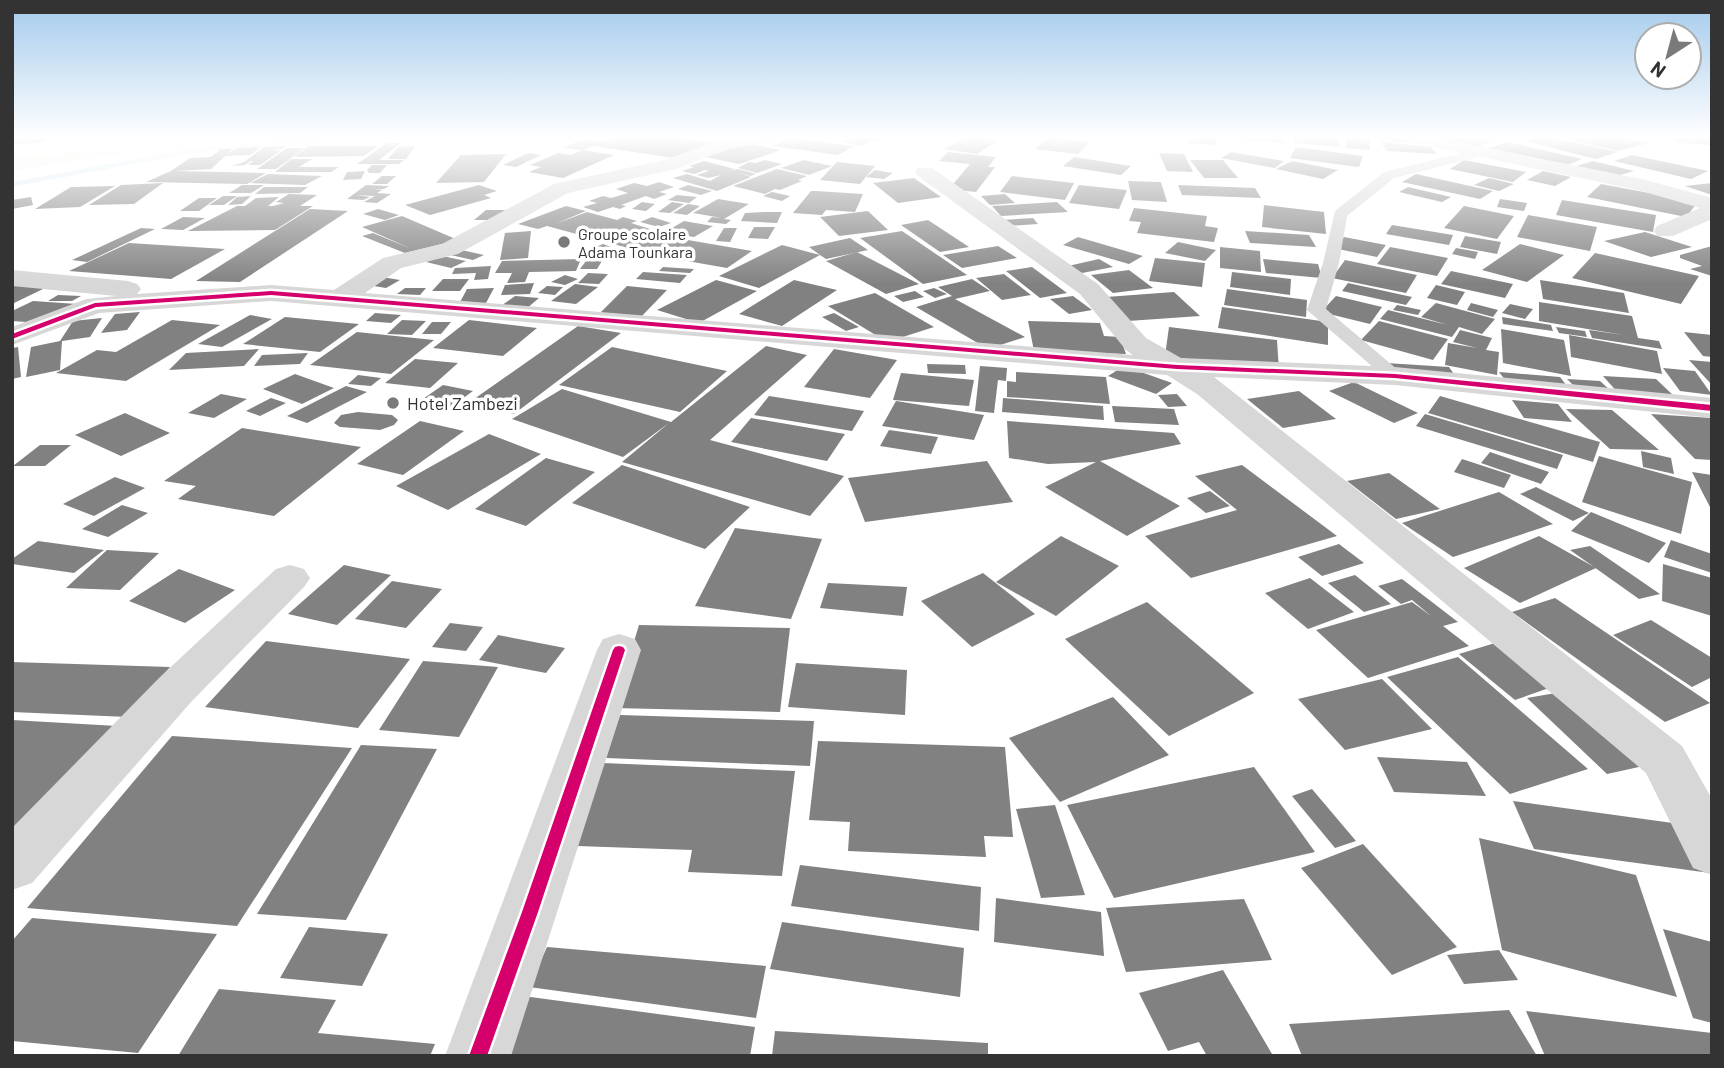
<svg xmlns="http://www.w3.org/2000/svg" width="1724" height="1068" viewBox="0 0 1724 1068" font-family="Barlow,sans-serif">
  <style>
    .green { fill: #f1f5ed }
    .lines { fill: none; stroke-linecap: round; stroke-linejoin: round }
    .stream { fill: #ddebf3; fill-rule: evenodd }
    .building { fill: #818181 }
    .lane { fill: #d7d7d7; fill-rule: evenodd }
    .street { fill: #d7d7d7; fill-rule: evenodd }
    .cycleway-casing { stroke: #fff; stroke-width: 5 }
    .cycleway { fill: #d6006c; fill-rule: evenodd }
    .poi-dot { fill: #7a7a7a; stroke: #fff; stroke-width: 2.5 }
    .labels { text-anchor: middle; dominant-baseline: central; stroke-width: 7; stroke-linejoin: round; paint-order: stroke }
    .far-poi-label { font-size: 16px; fill: #333; stroke: #fff; text-anchor: start }
    .poi-label { font-size: 18px; fill: #333; stroke: #fff; text-anchor: start }
  </style>
  <rect width="100%" height="100%" fill="#fff"/>
  <path class="green" d="M144 150 12 171V154Z"/>
  <g class="lines">
    <path class="stream" d="M370 136H400L196 152 12 187V182L196 148Z"/>
  </g>
  <g class="building">
    <path d="M24 136H53L41 143 12 144Z"/>
    <path d="M616 136H666L715 143 681 159 593 146 582 150 563 148 583 139 602 142Z"/>
    <path d="M859 136H888L860 146 842 141Z"/>
    <path d="M967 136H969L999 140 977 154 945 149Z"/>
    <path d="M1186 136H1214L1217 145 1188 143Z"/>
    <path d="M1241 136H1284L1285 143 1241 140Z"/>
    <path d="M1294 136H1337L1340 147 1295 143Z"/>
    <path d="M1365 136H1390L1408 138 1405 143Z"/>
    <path d="M1426 136H1466L1492 141 1474 148Z"/>
    <path d="M1546 136 1617 152 1596 159 1525 141Z"/>
    <path d="M1617 136 1649 143 1618 151 1557 137Z"/>
    <path d="M1667 136H1712V145L1679 143Z"/>
    <path d="M1048 137 1090 142 1078 154 1035 149Z"/>
    <path d="M1346 137 1369 139 1370 150 1346 148Z"/>
    <path d="M790 138 854 146 838 155 773 146Z"/>
    <path d="M1381 142 1431 147 1436 154 1387 151Z"/>
    <path d="M1507 142 1582 159 1560 168 1484 150Z"/>
    <path d="M387 143H401L379 160H404L399 164H357Z"/>
    <path d="M746 143 781 150 739 164 706 157Z"/>
    <path d="M286 146 281 149 270 150 280 151 260 165H248L253 161H251L245 165 232 166 244 162 264 147Z"/>
    <path d="M309 146H378L364 156 294 157Z"/>
    <path d="M415 146 406 159H388L398 147Z"/>
    <path d="M261 147 250 155 225 156 237 148Z"/>
    <path d="M1296 147 1363 156 1359 167 1290 158Z"/>
    <path d="M287 148H305L276 169H257Z"/>
    <path d="M221 149H233L211 169 174 171 266 173 247 184 146 182 171 171 190 158 211 157Z"/>
    <path d="M582 150 614 155 563 178 529 172 541 167 530 165 558 153 571 155Z"/>
    <path d="M948 152 996 157 988 167H995L976 192 949 189 970 164 939 161Z"/>
    <path d="M1231 152 1284 161 1275 168 1221 158Z"/>
    <path d="M528 153 541 155 516 167 503 165Z"/>
    <path d="M1159 153 1184 154 1193 172 1167 171Z"/>
    <path d="M506 154 484 182 436 183 461 155Z"/>
    <path d="M1632 155 1708 171 1691 179 1614 161Z"/>
    <path d="M1074 157 1131 166 1121 175 1063 166Z"/>
    <path d="M291 159H312L299 167H339L331 172H275Z"/>
    <path d="M765 160 782 164 757 173 738 168 749 162 756 163Z"/>
    <path d="M804 160 832 166 809 175 781 168Z"/>
    <path d="M1190 160H1223L1238 178H1204Z"/>
    <path d="M1464 160 1526 172 1513 182 1450 169Z"/>
    <path d="M704 161 735 169 727 171 738 169 756 174 750 176 739 173 751 177 717 191 673 178 687 174 710 181 721 175 708 178 697 175 709 171 705 170 694 174 682 171 694 167 689 166Z"/>
    <path d="M1292 161 1338 170 1323 179 1276 169Z"/>
    <path d="M1593 161 1634 171 1617 176 1576 166Z"/>
    <path d="M837 162 875 166 860 184 820 180Z"/>
    <path d="M372 165H387L380 173H369L367 170Z"/>
    <path d="M777 169 807 176 798 180 802 181 780 190 775 189 765 194 733 186Z"/>
    <path d="M875 170 893 173 884 179 866 177Z"/>
    <path d="M365 171 361 179 343 180 347 172Z"/>
    <path d="M1543 171 1571 177 1555 186 1527 180Z"/>
    <path d="M268 174 322 176 305 185 250 183Z"/>
    <path d="M1416 174 1493 191 1480 199 1402 182Z"/>
    <path d="M382 176H396L387 184H372Z"/>
    <path d="M1012 176 1074 183 1065 200 1000 192Z"/>
    <path d="M914 178 941 197 898 203 873 183Z"/>
    <path d="M1489 178 1514 184 1499 191 1474 185Z"/>
    <path d="M1128 181 1161 182 1167 202 1132 200Z"/>
    <path d="M659 182 674 187 659 192 667 194 654 199 646 196 621 205 626 206 620 209 613 207 598 212 583 207 597 203 589 201 603 196 611 198 628 193 616 189 634 183 647 186Z"/>
    <path d="M163 183 134 204 89 205 121 185Z"/>
    <path d="M1712 183V195L1685 186Z"/>
    <path d="M1601 184 1698 202 1686 217 1587 197Z"/>
    <path d="M242 185H264L251 193H229Z"/>
    <path d="M366 185 389 186 384 189 374 190H382L377 193 391 194 377 203 364 202 375 196 357 195 370 197 363 200 347 199Z"/>
    <path d="M479 185 497 191 484 195 491 198 430 215 405 205Z"/>
    <path d="M688 185 712 191 701 195 678 189Z"/>
    <path d="M1079 185 1127 190 1119 209 1069 203Z"/>
    <path d="M1178 185 1255 188 1261 198 1182 195Z"/>
    <path d="M115 186 80 207 35 209 71 187Z"/>
    <path d="M264 187H308L300 193 255 194Z"/>
    <path d="M1408 187 1451 197 1442 202 1399 192Z"/>
    <path d="M811 191H816L863 194 855 212 826 210 822 215 793 213Z"/>
    <path d="M772 192 790 196 782 201 763 196Z"/>
    <path d="M289 194 317 195 300 206H313L275 230 188 231 237 206H245L256 198 279 197 268 206H273L284 203 276 202Z"/>
    <path d="M1005 194 1015 203 990 205 981 196Z"/>
    <path d="M677 195 697 197 689 203 668 200Z"/>
    <path d="M223 196H237L224 205H209Z"/>
    <path d="M251 196 242 204 228 205 237 197Z"/>
    <path d="M31 197 33 205 12 209V200Z"/>
    <path d="M199 198H217L199 211H180Z"/>
    <path d="M718 199 749 204 724 219 731 220 726 224 707 222 712 217 722 218 693 213Z"/>
    <path d="M1500 199 1527 203 1524 211 1497 207Z"/>
    <path d="M1562 200 1656 215 1653 232 1556 215Z"/>
    <path d="M642 202 655 204 646 211 632 209Z"/>
    <path d="M672 202 684 204 670 213 658 212Z"/>
    <path d="M1057 202 1068 212 1001 216 992 206Z"/>
    <path d="M688 204 700 206 687 215 673 213Z"/>
    <path d="M1264 205 1324 212 1326 234 1262 227Z"/>
    <path d="M566 206 586 211 555 224 587 212 617 220 623 217 637 221 631 223 682 239 752 251 727 268 653 255 665 247 650 254 547 226 538 229 518 224Z"/>
    <path d="M1464 206 1514 216 1497 239 1444 228Z"/>
    <path d="M1134 208 1207 216 1205 226 1218 228 1214 242 1137 233 1141 222 1129 221Z"/>
    <path d="M310 209 348 211 240 282 196 281Z"/>
    <path d="M378 209 399 215 385 220 363 214Z"/>
    <path d="M486 210H506L495 220H474Z"/>
    <path d="M868 211 888 230 839 236 820 217Z"/>
    <path d="M764 212H782L777 223 741 221 745 213Z"/>
    <path d="M1528 215 1597 227 1590 251 1517 237Z"/>
    <path d="M402 216 458 240 405 253 362 236 373 233 412 249 362 227Z"/>
    <path d="M183 217 205 218 183 230 161 229Z"/>
    <path d="M652 217 671 223 659 227 640 222Z"/>
    <path d="M1033 218 1038 224 1007 226 1002 220Z"/>
    <path d="M928 220 969 247 940 252 901 225Z"/>
    <path d="M684 221 713 226 694 237 665 232Z"/>
    <path d="M1392 225 1453 235 1449 245 1386 234Z"/>
    <path d="M754 227H775L768 239 748 238Z"/>
    <path d="M141 228 155 229 87 262 72 260Z"/>
    <path d="M724 228H737L730 242 716 241Z"/>
    <path d="M531 231 528 258 500 260 505 233Z"/>
    <path d="M902 231 967 275 923 284 860 238Z"/>
    <path d="M1245 231 1309 235 1316 247 1250 243Z"/>
    <path d="M1645 232 1692 247 1651 257 1604 241Z"/>
    <path d="M1465 236 1501 242 1497 254 1460 247Z"/>
    <path d="M1078 237 1143 256 1129 264 1063 245Z"/>
    <path d="M1344 237 1386 245 1377 257 1333 248Z"/>
    <path d="M850 238 868 250 826 259 820 255 759 288 719 276 782 245 820 255 809 247Z"/>
    <path d="M1178 242 1216 250 1205 261 1165 253Z"/>
    <path d="M129 243 225 249 171 279 69 271Z"/>
    <path d="M603 244 617 249 593 259 578 254Z"/>
    <path d="M1520 244 1564 255 1527 282 1482 270Z"/>
    <path d="M998 246 1017 258 962 268 943 255Z"/>
    <path d="M1712 246V276L1690 269 1702 266 1680 258V255Z"/>
    <path d="M1220 247 1260 251 1261 272 1220 268Z"/>
    <path d="M1390 247 1448 258 1437 276 1377 264Z"/>
    <path d="M1456 248 1478 252 1475 259 1452 254Z"/>
    <path d="M457 249 484 255 473 260 446 254Z"/>
    <path d="M857 252 919 284 886 294 826 261Z"/>
    <path d="M1595 253 1699 276 1681 304 1572 278Z"/>
    <path d="M442 256 466 261 451 268 426 262Z"/>
    <path d="M1155 258 1205 263 1202 287 1149 281Z"/>
    <path d="M581 259 576 271 529 272 525 282 507 283 512 273H495L502 261Z"/>
    <path d="M1099 259 1113 267 1082 273 1068 266Z"/>
    <path d="M1263 259 1318 264 1322 278 1266 273Z"/>
    <path d="M1345 260 1417 275 1406 293 1332 278Z"/>
    <path d="M586 261H602L597 269H580Z"/>
    <path d="M491 266 488 279 474 280 476 273 452 274 455 268Z"/>
    <path d="M663 267 694 269 690 273 659 271Z"/>
    <path d="M1032 267 1067 293 1040 298 1006 271Z"/>
    <path d="M1129 270 1153 288 1113 293 1091 275Z"/>
    <path d="M1451 271 1513 284 1505 298 1441 284Z"/>
    <path d="M643 272 687 275 680 283 636 279Z"/>
    <path d="M1232 272 1291 279 1290 295 1230 287Z"/>
    <path d="M588 273 608 274 599 284 578 283Z"/>
    <path d="M1004 274 1031 295 1002 300 976 278Z"/>
    <path d="M565 275 578 279 565 285 551 282Z"/>
    <path d="M382 277 400 280 386 288 368 285Z"/>
    <path d="M443 279H469L460 291H432Z"/>
    <path d="M972 279 990 291 955 299 1025 337 988 349 916 307 952 296 938 287Z"/>
    <path d="M716 280 757 291 699 323 657 310Z"/>
    <path d="M794 280 837 290 782 326 739 314Z"/>
    <path d="M1540 280 1624 293 1629 313 1543 299Z"/>
    <path d="M534 283 530 294 501 295 505 285Z"/>
    <path d="M1348 283 1412 297 1406 305 1342 291Z"/>
    <path d="M575 284 598 287 576 304 551 301Z"/>
    <path d="M12 285 45 288 12 304Z"/>
    <path d="M1436 285 1465 292 1457 305 1427 298Z"/>
    <path d="M547 286 563 287 555 295 538 293Z"/>
    <path d="M627 286 667 290 639 319 598 315Z"/>
    <path d="M405 288H426L420 295 397 294Z"/>
    <path d="M494 288 486 303 459 304 467 289Z"/>
    <path d="M934 288 947 294 935 298 923 291Z"/>
    <path d="M1227 289 1307 300 1306 317 1224 305Z"/>
    <path d="M915 291 924 297 903 302 894 296Z"/>
    <path d="M1174 292 1200 316 1128 321 1106 297Z"/>
    <path d="M875 293 934 327 887 342 828 306Z"/>
    <path d="M58 295 81 296 72 301H48Z"/>
    <path d="M515 296 539 298 526 309 501 306Z"/>
    <path d="M1073 296 1092 310 1069 314 1050 299Z"/>
    <path d="M1336 296 1382 307 1370 324 1321 312Z"/>
    <path d="M33 301 77 304 41 323 12 321V311Z"/>
    <path d="M1539 302 1632 316 1638 338 1659 341 1662 349 1592 338 1589 330 1624 335 1539 321Z"/>
    <path d="M1436 303 1495 319 1482 334 1459 327 1452 337 1380 319 1388 310 1448 325 1421 317Z"/>
    <path d="M1471 303 1498 310 1493 317 1467 310Z"/>
    <path d="M1510 304 1533 309 1525 319 1502 313Z"/>
    <path d="M1397 305 1421 310 1418 315 1393 310Z"/>
    <path d="M1222 307 1328 322V345L1218 328Z"/>
    <path d="M140 312 127 330 101 333 115 314Z"/>
    <path d="M375 313 401 315 391 323 366 321Z"/>
    <path d="M834 313 859 327 846 331 822 317Z"/>
    <path d="M250 315 272 319 222 347 198 344Z"/>
    <path d="M285 317 359 324 320 352 243 344Z"/>
    <path d="M1502 317 1551 325 1553 331 1503 324Z"/>
    <path d="M102 318 90 337 62 341 60 370 26 377 31 347 60 341 73 321Z"/>
    <path d="M172 320 220 325 126 381 56 373 97 350 116 352Z"/>
    <path d="M402 320 426 321 412 335 387 334Z"/>
    <path d="M469 320 537 328 503 356 433 348Z"/>
    <path d="M1028 321 1100 323 1104 336 1120 337 1126 354 1034 351Z"/>
    <path d="M1379 321 1448 339 1433 360 1361 340Z"/>
    <path d="M432 322H451L441 334H422Z"/>
    <path d="M578 326 621 333 514 414 467 404Z"/>
    <path d="M1169 327 1277 340 1279 371 1165 356Z"/>
    <path d="M1556 327 1585 331 1587 337 1559 333Z"/>
    <path d="M1501 329 1564 340 1571 376 1503 363Z"/>
    <path d="M1460 330 1492 338 1486 350 1499 352 1497 375 1445 365 1448 343 1477 348 1453 342Z"/>
    <path d="M357 332 434 340 391 374 310 365Z"/>
    <path d="M1684 332 1712 335V357L1703 356Z"/>
    <path d="M1569 335 1657 351 1662 374 1571 357Z"/>
    <path d="M766 346 807 355 710 440 844 476 810 516 622 462 669 423 623 457 512 419 562 389 671 422Z"/>
    <path d="M18 347 21 377 12 379V348Z"/>
    <path d="M612 347 727 371 680 412 559 385Z"/>
    <path d="M259 349 244 366 169 370 186 353Z"/>
    <path d="M834 349 897 360 870 398 804 387Z"/>
    <path d="M308 353 300 364 254 366 262 355Z"/>
    <path d="M415 359 458 363 430 388 385 383Z"/>
    <path d="M1689 360 1712 362V385Z"/>
    <path d="M1386 363 1449 367 1456 377 1392 373Z"/>
    <path d="M927 364 965 365 966 374 928 373Z"/>
    <path d="M980 366 1007 368 1006 381 998 380 994 413 975 411Z"/>
    <path d="M1124 366 1172 383 1156 394 1108 376Z"/>
    <path d="M1663 368 1695 371 1712 395 1680 391Z"/>
    <path d="M1016 372 1106 377 1110 404 1007 397V381L1016 382Z"/>
    <path d="M1499 372 1560 377 1570 390 1509 385Z"/>
    <path d="M901 373 974 380 969 406 893 400Z"/>
    <path d="M295 374 334 388 302 404 263 389Z"/>
    <path d="M358 375 381 378 371 386 348 384Z"/>
    <path d="M1603 376 1656 379 1676 398 1620 395Z"/>
    <path d="M1567 379 1600 381 1611 391 1577 389Z"/>
    <path d="M1354 382 1418 413 1394 423 1329 391Z"/>
    <path d="M443 385 473 391 447 410 417 403Z"/>
    <path d="M346 386 367 392 307 423 287 416Z"/>
    <path d="M1299 391 1336 419 1283 428 1247 399Z"/>
    <path d="M221 394 247 399 214 418 188 413Z"/>
    <path d="M1177 394 1187 406 1168 407 1158 395Z"/>
    <path d="M769 396 864 411 852 431 754 415Z"/>
    <path d="M1440 396 1600 442 1593 462 1428 413Z"/>
    <path d="M271 398 286 403 260 416 246 411Z"/>
    <path d="M1003 398 1103 406 1104 420 1002 412Z"/>
    <path d="M1512 400 1558 404 1572 422 1524 418Z"/>
    <path d="M896 401 984 415 974 440 882 426Z"/>
    <path d="M1112 406 1174 409 1179 425 1115 422Z"/>
    <path d="M1566 409 1612 410 1659 450 1610 449Z"/>
    <path d="M358 412 392 415 398 420 394 425 380 430 340 427 334 423 341 415Z"/>
    <path d="M125 413 170 433 121 456 75 435Z"/>
    <path d="M1425 414 1563 455 1557 469 1416 426Z"/>
    <path d="M1651 414 1712 418V460L1695 459Z"/>
    <path d="M751 418 845 434 827 461 731 442Z"/>
    <path d="M420 421 464 431 403 475 357 464Z"/>
    <path d="M1007 421 1174 433 1181 444 1100 461 1180 506 1127 536 1045 487 1096 462 1048 464 1009 458Z"/>
    <path d="M242 428 361 447 274 516 178 499 196 486 164 481Z"/>
    <path d="M889 430 938 437 931 454 880 446Z"/>
    <path d="M489 434 541 454 448 510 396 486Z"/>
    <path d="M40 445H71L45 466H13Z"/>
    <path d="M1641 451 1671 458 1674 474 1643 467Z"/>
    <path d="M1490 452 1549 472 1541 484 1481 463Z"/>
    <path d="M1599 456 1692 482 1681 534 1582 502Z"/>
    <path d="M546 458 595 472 526 526 475 509Z"/>
    <path d="M1462 459 1511 475 1504 488 1454 472Z"/>
    <path d="M987 461 1013 502 865 522 848 478Z"/>
    <path d="M622 465 750 507 705 549 572 503Z"/>
    <path d="M1242 465 1337 536 1191 578 1145 536 1237 510 1195 476Z"/>
    <path d="M1692 472 1712 475V511Z"/>
    <path d="M1389 473 1440 509 1396 519 1347 481Z"/>
    <path d="M115 477 145 488 94 516 63 504Z"/>
    <path d="M1536 487 1589 513 1573 521 1520 494Z"/>
    <path d="M1210 491 1230 506 1206 513 1187 498Z"/>
    <path d="M1499 492 1553 524 1453 557 1402 523Z"/>
    <path d="M122 505 148 513 108 537 82 529Z"/>
    <path d="M1591 512 1666 543 1649 563 1571 531Z"/>
    <path d="M735 528 822 539 791 619 695 606Z"/>
    <path d="M1061 536 1119 566 1056 616 996 582Z"/>
    <path d="M1539 536 1596 568 1520 603 1464 568Z"/>
    <path d="M1671 540 1712 554V573L1664 557Z"/>
    <path d="M38 541 104 550 74 573 12 564V559Z"/>
    <path d="M1339 544 1364 563 1322 576 1298 557Z"/>
    <path d="M1590 546 1660 594 1639 599 1570 550Z"/>
    <path d="M107 550 159 553 120 590 66 588Z"/>
    <path d="M1663 564 1712 578V616L1662 601Z"/>
    <path d="M344 565 391 575 337 625 288 614Z"/>
    <path d="M179 569 235 590 185 623 129 601Z"/>
    <path d="M983 573 1035 614 972 647 921 601Z"/>
    <path d="M1355 575 1391 604 1364 612 1328 583Z"/>
    <path d="M1310 578 1354 612 1308 629 1265 593Z"/>
    <path d="M1402 579 1458 622 1443 626 1469 646 1368 678 1316 630 1412 602 1431 616 1412 600 1401 604 1378 586Z"/>
    <path d="M392 581 442 589 406 628 355 619Z"/>
    <path d="M828 583 907 587 903 616 820 608Z"/>
    <path d="M1555 598 1710 703 1665 722 1512 612Z"/>
    <path d="M1147 602 1254 693 1169 736 1065 639Z"/>
    <path d="M1651 620 1712 658V677L1692 687 1613 635Z"/>
    <path d="M450 623 483 627 466 651 432 647Z"/>
    <path d="M639 625 790 628 780 712 614 708Z"/>
    <path d="M498 635 565 648 546 673 479 660Z"/>
    <path d="M266 641 410 659 358 728 205 707Z"/>
    <path d="M1495 643 1552 687 1515 700 1459 654Z"/>
    <path d="M1458 657 1588 769 1510 794 1387 677Z"/>
    <path d="M423 661 498 667 459 737 379 730Z"/>
    <path d="M12 662 170 667 128 717 12 712Z"/>
    <path d="M796 663 907 670 905 715 788 707Z"/>
    <path d="M1382 679 1432 729 1345 750 1298 699Z"/>
    <path d="M1567 691 1648 765 1607 774 1527 698Z"/>
    <path d="M1113 697 1169 755 1060 802 1009 738Z"/>
    <path d="M620 715 814 721 810 766 606 758Z"/>
    <path d="M12 720 117 726 12 836Z"/>
    <path d="M172 736 352 748 237 926 27 908Z"/>
    <path d="M818 741 1005 747 1013 837 984 836 986 857 848 851 850 822 809 820Z"/>
    <path d="M361 745 437 749 346 920 257 914Z"/>
    <path d="M1377 757 1467 762 1486 796 1394 792Z"/>
    <path d="M603 763 795 771 782 876 688 872 692 850 577 846Z"/>
    <path d="M1254 767 1315 852 1114 898 1067 805Z"/>
    <path d="M1312 789 1356 841 1335 848 1292 796Z"/>
    <path d="M1513 801 1680 824 1710 873 1534 849Z"/>
    <path d="M1055 805 1085 895 1041 898 1016 809Z"/>
    <path d="M1479 838 1636 875 1677 997 1502 950Z"/>
    <path d="M1363 844 1457 947 1392 975 1301 868Z"/>
    <path d="M800 865 981 887 979 931 791 906Z"/>
    <path d="M996 898 1101 912 1104 956 994 942Z"/>
    <path d="M1244 899 1272 960 1126 972 1106 908Z"/>
    <path d="M32 918 217 934 138 1053 12 1041V941Z"/>
    <path d="M782 922 964 948 960 997 770 969Z"/>
    <path d="M309 927 388 934 362 986 280 978Z"/>
    <path d="M1663 929 1712 942V1023L1693 1018Z"/>
    <path d="M547 947 766 966 756 1018 529 987Z"/>
    <path d="M1499 950 1518 980 1464 984 1447 955Z"/>
    <path d="M1223 970 1272 1054 1207 1056 1199 1042 1168 1051 1139 993Z"/>
    <path d="M219 989 336 1000 318 1033 435 1044 430 1056H178Z"/>
    <path d="M523 996 755 1027 750 1056H507Z"/>
    <path d="M1509 1010 1537 1056H1302L1289 1024Z"/>
    <path d="M1526 1011 1712 1033V1056H1545Z"/>
    <path d="M775 1031 988 1043V1056H772Z"/>
  </g>
  <g class="lines">
    <path class="lane" d="M1478 149 1484 153 1483 156 1394 178 1347 216 1339 263 1326 309 1405 376 1402 380H1388L1307 310 1323 263 1335 211 1384 172Z"/>
    <g class="street">
      <path d="M744 136H777L774 140 725 150 676 169 568 193 458 254 401 268 365 293 1133 355 1126 350 1080 294 918 176 915 172 918 168H932L1098 284 1146 338 1181 358 1395 367 1712 398V418L1395 385 1214 377 1682 746 1712 799V875L1693 868 1646 773 1197 394 1167 375 271 301 99 313 12 345V327L86 299 116 296 12 286V270L128 281 137 284 141 289 137 294 271 285 334 290 383 258 442 244 554 184 664 160 714 142Z"/>
      <path d="M1395 136H1429L1642 179 1712 198V219L1673 236H1657L1654 231 1657 226 1700 208 1638 190 1404 141Z"/>
      <path d="M290 565 304 569 310 578 304 587 192 701 32 883 12 890V828L160 677 276 569Z"/>
      <path d="M619 634 635 639 641 650 511 1056H445L597 650 603 639Z"/>
    </g>
    <defs>
      <g id="cycleway">
        <path d="M271 291 1177 365 1395 374 1712 405V411L1395 378 1177 369 271 295 96 307 12 339V334L95 303Z"/>
        <path d="M619 646 623 647 625 650 538 912 487 1056H469L522 912 613 650 615 647Z"/>
      </g>
    </defs>
    <use href="#cycleway" class="cycleway-casing"/>
    <use href="#cycleway" class="cycleway"/>
  </g>
  <linearGradient id="sky" x2="0" y2="1"><stop stop-color="#a3caec"/><stop offset="0.48" stop-color="#fff"/><stop offset="1" stop-color="#fff" stop-opacity="0"/></linearGradient>
  <rect width="1724" height="285" fill="url(#sky)"/>
  <g class="poi-dot">
    <circle cx="564" cy="242" r="7"/>
    <circle cx="393" cy="403" r="7"/>
  </g>
  <g class="labels">
    <g class="far-poi-label">
      <text x="578" y="233">Groupe scolaire<tspan x="578" dy="18">Adama Tounkara</tspan></text>
    </g>
    <g class="poi-label">
      <text x="407" y="403">Hotel Zambezi</text>
    </g>
  </g>
  <rect width="1724" height="1068" fill="none" stroke="#333333" stroke-width="28"/>
  <g transform="translate(1668 56) rotate(216)"><circle r="33" fill="#ffffff" stroke="#adadad" stroke-width="2"/>
  <path d="M0-5L12 26L0 18L-12 26Z" fill="#7a7a7a"/>
  <text y="-10" font-size="19" font-weight="bold" text-anchor="middle" fill="#333333">N</text>
  </g>
</svg>
